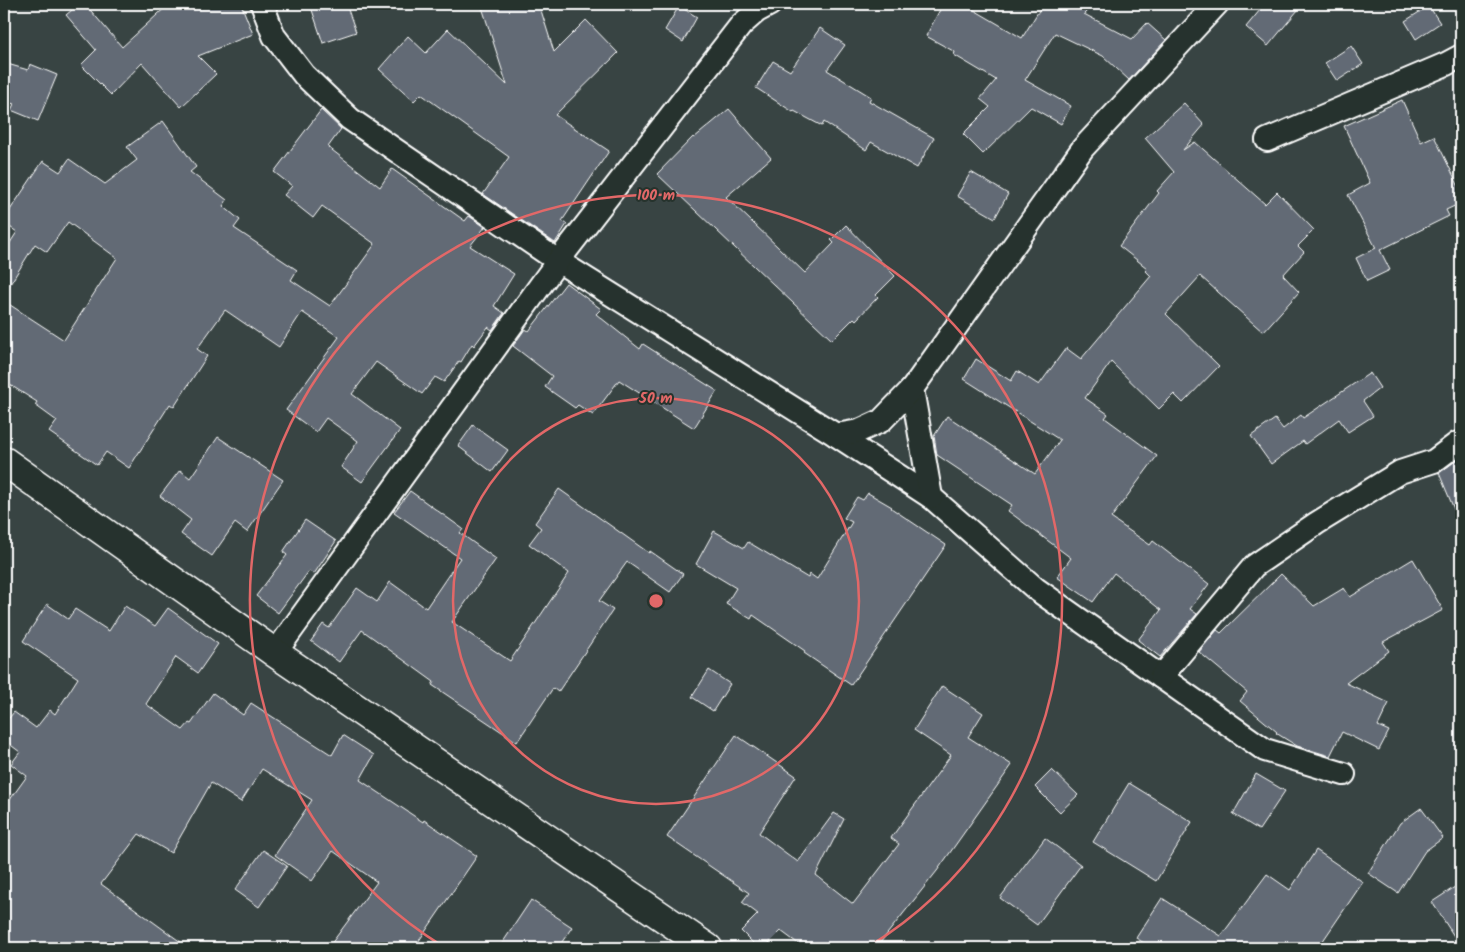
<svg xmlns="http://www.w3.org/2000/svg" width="1465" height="952" viewBox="0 0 1465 952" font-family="Kalam,sans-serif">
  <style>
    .building { fill: #626b75; stroke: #fff }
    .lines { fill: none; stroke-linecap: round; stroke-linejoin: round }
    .minor-casing { stroke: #fff; stroke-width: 26 }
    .tertiary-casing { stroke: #fff; stroke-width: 31 }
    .minor { stroke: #26332d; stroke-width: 22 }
    .tertiary { stroke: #26332d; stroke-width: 28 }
    .ring { fill: none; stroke: #e26868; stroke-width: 2.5 }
    .centre { fill: #e26868; stroke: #26332d; stroke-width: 2.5 }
    .ring-label { font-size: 15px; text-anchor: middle; font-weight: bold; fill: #e26868; stroke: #26332d; stroke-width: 4; stroke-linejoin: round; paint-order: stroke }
  </style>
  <rect width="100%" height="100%" fill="#384443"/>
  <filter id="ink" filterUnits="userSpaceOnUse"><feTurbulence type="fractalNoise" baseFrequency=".02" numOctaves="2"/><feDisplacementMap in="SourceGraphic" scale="10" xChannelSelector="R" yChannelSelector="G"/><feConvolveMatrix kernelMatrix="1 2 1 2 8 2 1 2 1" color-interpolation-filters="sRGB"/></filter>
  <g filter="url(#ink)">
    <g class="building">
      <path d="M79 4H85L122 47 169 4H241L253 34 198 56 216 74 181 107 142 63 111 95 81 65 96 50 66 15Z"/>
      <path d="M310 4H346L356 32 323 43Z"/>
      <path d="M481 4H539L554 52 586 20 618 53 555 115 609 151 562 221 567 224 555 243 483 194 509 157 421 94 414 101 379 69 408 36 426 53 448 29 507 85Z"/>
      <path d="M943 4H964L1022 38 1043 4H1094L1084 14 1132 39 1147 23 1166 40 1129 80 1103 56 1055 33 1025 80 1071 106 1061 124 1031 107 983 154 963 134 990 107 980 99 996 80 954 55 955 52 926 36Z"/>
      <path d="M1265 4H1303L1268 46 1246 27Z"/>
      <path d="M679 6 697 17 683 42 665 30Z"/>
      <path d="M1429 6 1440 23 1416 39 1405 21Z"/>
      <path d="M820 28 845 45 827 70 871 97 869 101 934 138 917 168 871 142 866 150 824 122 822 126 794 111 793 112 756 88 773 61 790 71Z"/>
      <path d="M1351 46 1363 64 1337 81 1325 63Z"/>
      <path d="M4 63 28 70 30 64 57 75 38 121 11 110 14 104 4 101Z"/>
      <path d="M1402 100 1421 142 1434 136 1461 191V203L1446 210 1449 216 1380 250 1390 270 1367 281 1356 258 1376 248 1348 195 1370 183 1344 126Z"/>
      <path d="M1184 103 1204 125 1183 150 1195 142 1265 204 1277 192 1314 230 1298 246 1304 252 1283 275 1299 292 1263 332 1200 276 1166 314 1219 366 1183 403 1174 394 1159 409 1111 362 1085 398 1108 414 1105 418 1157 456 1111 518 1150 545 1153 541 1209 584 1190 609 1197 614 1160 657 1138 640 1161 610 1114 573 1093 602 1057 577 1071 558 1008 511 1012 505 937 455 934 436 947 416 1035 474 1060 440 964 379 976 359 1011 381 1017 371 1039 385 1066 348 1081 359 1151 276 1145 270 1147 268 1119 246 1159 193 1157 191 1174 172 1145 138Z"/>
      <path d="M729 109 771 158 726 197 805 273 834 243 831 240 846 225 895 276 876 295 878 297 856 320 854 318 832 340 657 174 693 137 694 138Z"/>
      <path d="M321 110 341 129 328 147 380 187 392 169 465 221 469 216 485 227 470 246 514 274 494 306 504 313 492 330 488 327 474 346 472 344 461 362 459 361 444 382 435 377 422 394 376 362 352 394 400 430 362 482 341 467 358 441 326 418 316 432 286 410 339 337 302 312 279 347 225 310 197 349 207 356 174 407 170 404 129 468 106 452 97 465 49 432 57 421 35 405 37 402 4 381V301L64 340 117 258 68 222 47 252 35 244 4 294V252L17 232 4 223V219L43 161 60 172 69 159 105 184 137 160 127 147 163 121 196 167 190 172 227 200 223 206 240 220 234 228 297 270 291 280 330 306 375 244 322 206 313 218 284 195 292 186 274 172Z"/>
      <path d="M971 172 1008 194 995 218 957 196Z"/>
      <path d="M566 283 601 309 596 314 640 349 643 344 717 391 694 428 619 380 593 415 578 405 575 408 545 387 552 376 513 346 525 329 529 331Z"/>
      <path d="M1370 373 1380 388 1363 401 1373 416 1348 432 1339 419 1305 444 1303 441 1271 464 1251 436 1275 419 1283 429 1301 415 1303 418Z"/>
      <path d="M473 425 508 450 492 472 458 446Z"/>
      <path d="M218 437 283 480 247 532 235 523 212 556 181 534 191 520 160 496 180 470 190 478Z"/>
      <path d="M1461 457V526L1439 473Z"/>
      <path d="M559 489 649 553 650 551 683 574 670 592 627 562 599 601 613 610 558 692 553 688 517 742 432 685 434 682 362 630 339 662 311 641 323 624 329 628 357 588 377 602 390 582 426 608 460 558 394 512 410 491 463 529 460 533 496 559 452 622 510 661 569 573 529 544 541 528 535 523Z"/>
      <path d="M868 493 892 507 891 508 946 545 851 685 804 653 805 651 753 615 751 619 726 604 736 588 696 564 714 531 744 548 748 542 808 578 810 574 817 579 852 522 844 518 857 497 863 500Z"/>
      <path d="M305 520 336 541 314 574 309 571 278 613 256 596 287 555 283 552Z"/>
      <path d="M1413 559 1443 610 1383 642 1389 651 1346 683 1389 703 1378 726 1389 731 1379 750 1342 732 1330 756 1297 746 1276 733 1277 732 1240 701 1247 692 1199 652 1217 630 1221 633 1281 574 1314 606 1344 588 1350 597Z"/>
      <path d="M47 604 68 619 75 609 109 631 125 606 155 626 168 608 218 644 198 673 176 657 146 704 183 730 189 723 191 724 213 693 243 715 251 703 332 755 343 735 374 755 360 780 423 822 424 820 477 856 414 948H328L377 882 333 851 312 881 275 855 312 800 262 769 241 802 211 783 171 853 139 834 101 884 189 948H4V808L27 776 11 764 20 752 4 740V724L14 712 36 728 50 710 55 714 78 678 23 641Z"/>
      <path d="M709 670 730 684 713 711 692 697Z"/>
      <path d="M942 686 983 713 968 737 1012 765 937 871 876 948H804L781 931 764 948H758L741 931 758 914 742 902 749 893 667 837 736 735 796 776 759 833 798 862 834 813 844 819 816 875 853 904 899 844 891 838 951 755 914 730Z"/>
      <path d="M1052 770 1078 795 1060 812 1035 787Z"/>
      <path d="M1256 774 1285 791 1259 830 1233 814Z"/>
      <path d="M1129 783 1192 822 1156 881 1093 842Z"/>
      <path d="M1421 808 1443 838 1425 851 1398 893 1368 873 1400 823Z"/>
      <path d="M1045 838 1081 865 1037 925 1000 898Z"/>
      <path d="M263 850 287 866 259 907 235 890Z"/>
      <path d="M1316 850 1363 882 1318 948H1152L1136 938 1162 898 1221 936 1267 874 1290 890Z"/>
      <path d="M1461 883V947L1432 902Z"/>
      <path d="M531 900 572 927 558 948H499Z"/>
    </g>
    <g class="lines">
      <defs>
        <g id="minor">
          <path d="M262 4 274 36 304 75 350 119 558 261 836 435 931 497 1036 589 1265 750 1344 774"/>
          <path d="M1267 140 1446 64 1461 56"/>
          <path d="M912 389 931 497"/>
          <path d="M836 435 859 431 881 421 912 389 1083 148 1217 4"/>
          <path d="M275 653 558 261 741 25 757 11 770 4"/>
          <path d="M1161 677 1254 566 1317 523 1400 472 1434 461 1458 443 1461 442"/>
        </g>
        <path id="tertiary" d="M4 461 275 653 708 948"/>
      </defs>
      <use href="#minor" class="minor-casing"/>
      <use href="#tertiary" class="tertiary-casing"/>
      <use href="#minor" class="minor"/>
      <use href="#tertiary" class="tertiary"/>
    </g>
  </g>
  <g class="ring">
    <circle cx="656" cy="601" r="203"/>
    <path d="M444 947A406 406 0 1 1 868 947"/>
  </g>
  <circle cx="656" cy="601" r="8" class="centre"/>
  <g class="ring-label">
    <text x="656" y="200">100 m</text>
    <text x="656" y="403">50 m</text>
  </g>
  <rect width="1465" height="952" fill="none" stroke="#26332d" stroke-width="20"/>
  <rect x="10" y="10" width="1445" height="932" fill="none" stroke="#fff" stroke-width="2" filter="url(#ink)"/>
</svg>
